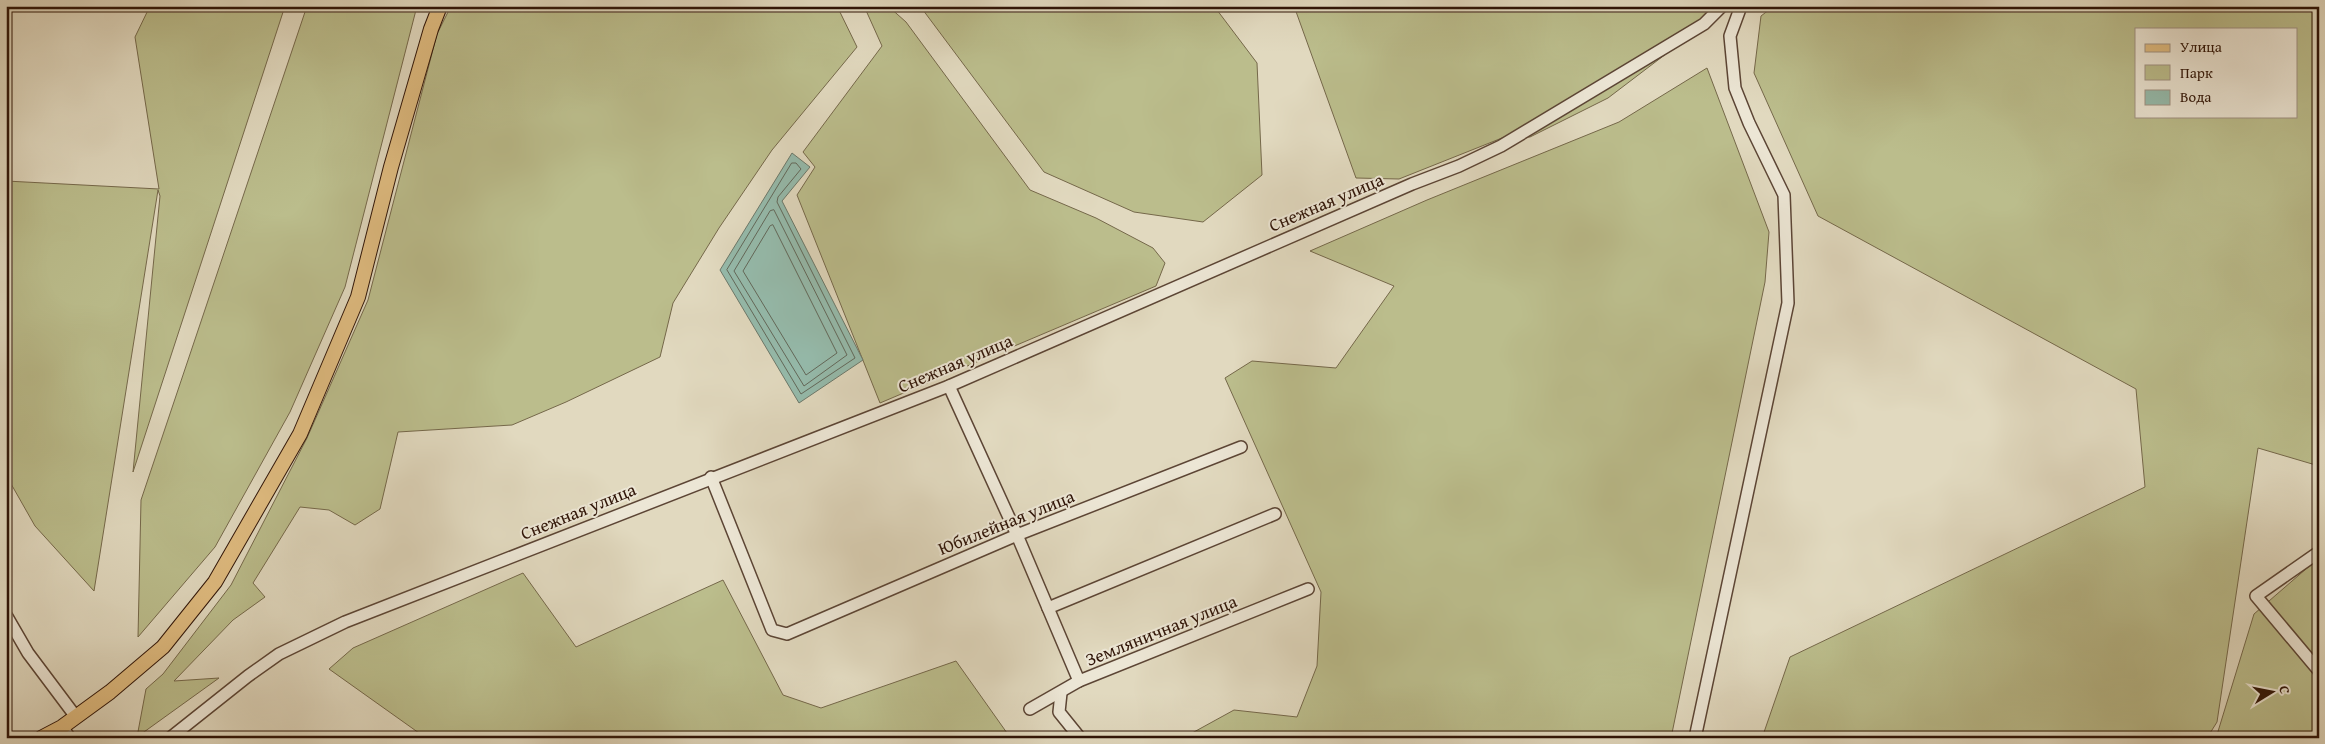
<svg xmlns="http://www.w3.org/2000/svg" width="2325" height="744" viewBox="0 0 2325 744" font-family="'Gentium Book Plus',serif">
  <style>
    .green { fill: #bbbd8c; stroke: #75684a; fill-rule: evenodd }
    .water { fill: #95bbac; stroke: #6c786a }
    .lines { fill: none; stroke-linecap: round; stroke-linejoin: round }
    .shore { stroke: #62685a; stroke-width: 1 }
    .minor-casing { stroke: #5c4535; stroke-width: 14 }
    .major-casing { stroke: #2f1407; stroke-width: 16 }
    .minor { stroke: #ece6d5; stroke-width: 11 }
    .major { stroke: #e0bc80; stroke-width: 14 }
    .labels { text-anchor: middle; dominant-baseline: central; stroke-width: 4; stroke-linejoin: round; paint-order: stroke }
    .street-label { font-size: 18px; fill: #2f1407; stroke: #ece6d5 }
  </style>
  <rect width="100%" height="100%" fill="#e1d9bf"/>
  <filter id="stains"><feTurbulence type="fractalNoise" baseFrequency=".004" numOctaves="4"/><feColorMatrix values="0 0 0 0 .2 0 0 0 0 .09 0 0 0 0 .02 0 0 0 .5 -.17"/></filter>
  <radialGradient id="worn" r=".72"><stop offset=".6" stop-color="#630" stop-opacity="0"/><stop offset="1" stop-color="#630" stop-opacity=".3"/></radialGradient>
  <g class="green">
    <path d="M150 6H285L133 472 160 196 158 190 94 591 35 526 6 475V181L159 189 135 37Z"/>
    <path d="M307 6H417L345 287 290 412 215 547 138 637 141 500Z"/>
    <path d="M451 6H837L857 47 772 150 719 228 673 303 660 357 566 402 512 425 398 432 380 509 355 525 329 510 300 507 253 583 265 597 233 620 174 681 219 678 137 737 146 689 163 674 231 585 307 438 368 300 437 34Z"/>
    <path d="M864 6H888L906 22 1030 190 1096 218 1153 248 1165 263 1156 286 880 403 797 195 815 167 803 152 882 46Z"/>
    <path d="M920 6H1214L1257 63 1262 175 1203 222 1134 212 1044 172Z"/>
    <path d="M1294 6H1729L1608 98 1530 137 1507 136 1399 179 1356 178Z"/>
    <path d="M1774 6H2319V466L2258 448 2217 722 2207 738H1762L1790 657 2145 487 2136 389 1818 216 1754 73 1761 16ZM2136 29H2296V116H2136Z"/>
    <path d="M1707 68 1769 232 1765 282 1671 738H1183L1234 710 1297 717 1317 666 1321 592 1225 378 1252 361 1336 368 1394 286 1310 251 1427 200 1619 122Z"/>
    <path d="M2314 562 2319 568V738H2216L2254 614Z"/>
    <path d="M523 573 576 647 723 580 783 695 821 708 956 661 1007 733 1025 738H426L329 669 353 648Z"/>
  </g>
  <path class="water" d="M792 153 810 167 782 201 863 360 799 403 720 270Z"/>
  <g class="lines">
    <g class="shore">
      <path d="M792 163H796L801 169 778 197 777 202 855 358 801 394 727 270Z"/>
      <path d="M774 210 847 355 804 386 734 271 770 211Z"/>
      <path d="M773 225 837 353 806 375 743 271 770 226Z"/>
    </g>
    <defs>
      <g id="minor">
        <path d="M949 386 1017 535 1079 681"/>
        <path d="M711 477 772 630 787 634 1017 535 1241 447"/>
        <path d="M2319 552 2256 596 2319 671"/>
        <path d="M1048 608 1275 514"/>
        <path d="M6 615 28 653 76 717"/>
        <path d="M1061 693 1059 712 1080 738"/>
        <path d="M1030 709 1079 681 1308 589"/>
        <path d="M62 727 70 738"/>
        <path d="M170 738 248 676 279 654 345 622 949 386 1412 184 1459 166 1501 146 1704 24 1722 6"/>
        <path d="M1695 738 1788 303 1784 195 1749 123 1735 88 1730 36 1741 6"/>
      </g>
      <path id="major" d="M41 738 62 727 110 692 163 647 215 582 300 434 358 297 391 167 431 29 440 6"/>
    </defs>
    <use href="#minor" class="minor-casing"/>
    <use href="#major" class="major-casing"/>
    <use href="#minor" class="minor"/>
    <use href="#major" class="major"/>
  </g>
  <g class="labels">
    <g class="street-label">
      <text transform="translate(1326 202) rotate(-23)">Снежная улица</text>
      <text transform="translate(955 363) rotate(-23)">Снежная улица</text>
      <text transform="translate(578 511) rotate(-22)">Снежная улица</text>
      <text transform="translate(1006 522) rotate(-22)">Юбилейная улица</text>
      <text transform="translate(1161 630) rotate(-22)">Земляничная улица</text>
    </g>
  </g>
  <rect width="2325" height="744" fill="none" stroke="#e1d9bf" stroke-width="25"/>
  <rect x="8" y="8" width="2310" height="729" fill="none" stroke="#2f1407" stroke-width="2.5"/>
  <rect x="12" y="12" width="2300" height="719" fill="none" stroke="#2f1407"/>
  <rect x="2135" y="28" width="162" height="90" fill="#ece6d5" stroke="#a09283"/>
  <rect x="2145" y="44" width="25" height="8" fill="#e0bc80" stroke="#a09283"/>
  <text x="2180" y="52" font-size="15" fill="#2f1407">Улица</text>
  <rect x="2145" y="65" width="25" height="15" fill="#bbbd8c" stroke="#a09283"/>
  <text x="2180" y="78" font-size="15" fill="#2f1407">Парк</text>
  <rect x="2145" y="90" width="25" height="15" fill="#95bbac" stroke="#a09283"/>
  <text x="2180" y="102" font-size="15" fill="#2f1407">Вода</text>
  <g transform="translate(2272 692) rotate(80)" stroke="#ece6d5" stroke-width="4" paint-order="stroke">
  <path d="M0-4L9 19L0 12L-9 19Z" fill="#2f1407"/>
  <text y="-8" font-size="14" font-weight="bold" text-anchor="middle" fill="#2f1407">С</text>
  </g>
  <rect width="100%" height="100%" filter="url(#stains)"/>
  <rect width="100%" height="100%" fill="url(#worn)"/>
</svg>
